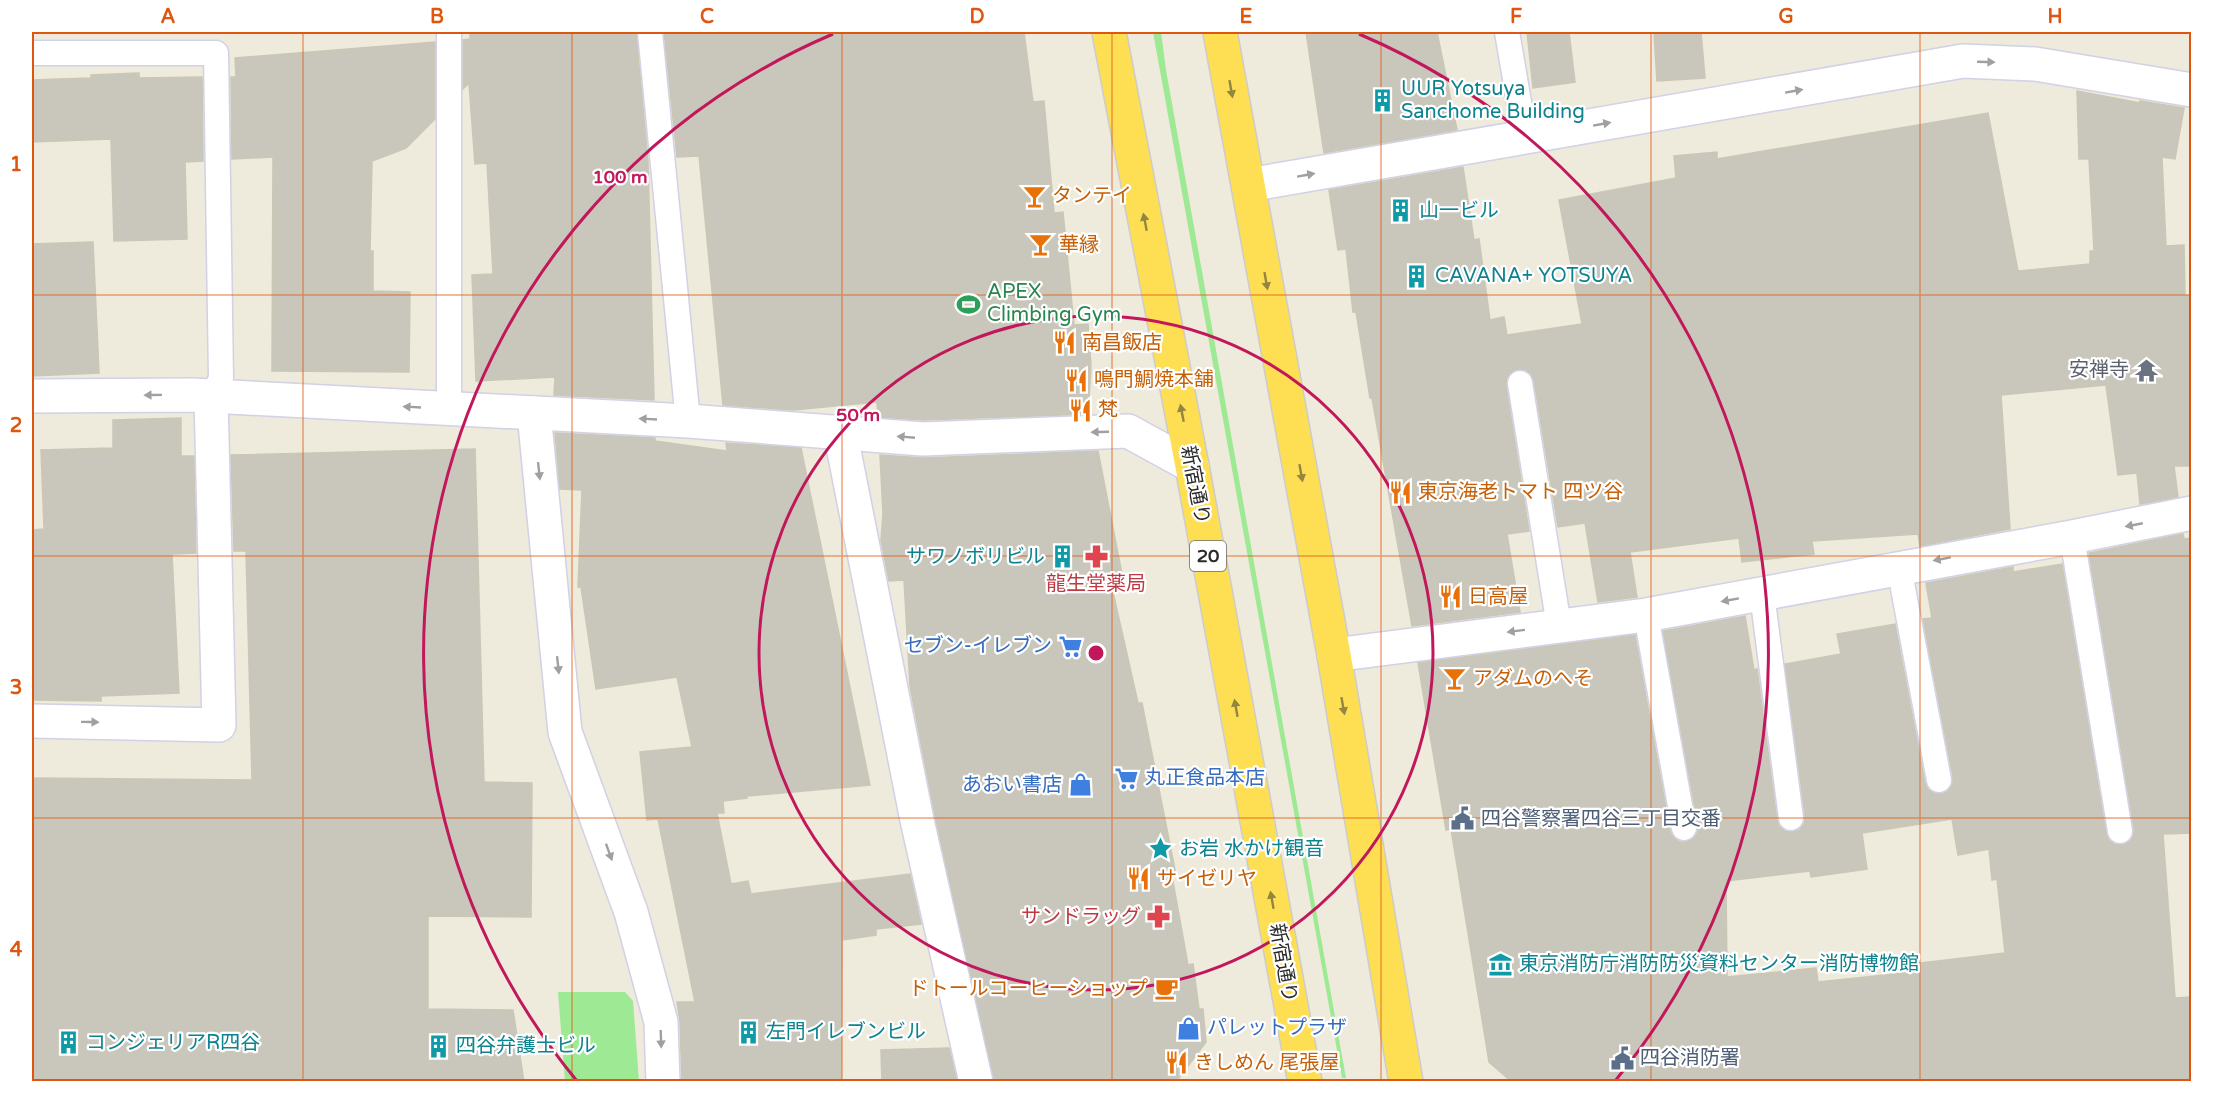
<svg xmlns="http://www.w3.org/2000/svg" width="2223" height="1113" viewBox="0 0 2223 1113" font-family="'Varela Round','Noto Sans JP',sans-serif">
  <style>
    .green { fill: #9ee994 }
    .building { fill: #c9c7bc; stroke: #cac7b5; stroke-width: 1.5; fill-rule: evenodd }
    .lines { fill: none; stroke-linecap: round; stroke-linejoin: round }
    .service-casing { stroke: #d2d1e5; stroke-width: 27 }
    .minor-casing { stroke: #d2d1e5; stroke-width: 36 }
    .trunk-casing { stroke: #ccc; stroke-width: 36 }
    .service { stroke: #fff; stroke-width: 24 }
    .minor { stroke: #fff; stroke-width: 33 }
    .trunk { stroke: #fedf54; stroke-width: 33 }
    .oneway { fill: #a0a0a0 }
    .oneway2 { fill: #948540 }
    .grid { fill: none; stroke: #df570e; stroke-width: 1.5; stroke-opacity: 0.55 }
    .ring { fill: none; stroke: #c2185b; stroke-width: 3 }
    .labels { text-anchor: middle; dominant-baseline: central; stroke-width: 4.5; stroke-linejoin: round; paint-order: stroke }
    .shield { fill: #fff; stroke: #6b6b6b; stroke-width: 1.5 }
    .shield-label { font-size: 18px; font-weight: bold; fill: #2b2b2b }
    .culture-label { font-size: 20px; fill: #0d838f; stroke: #fff; text-anchor: start }
    .food-label { font-size: 20px; fill: #c56008; stroke: #fff; text-anchor: start }
    .leisure-label { font-size: 20px; fill: #27864d; stroke: #fff; text-anchor: start }
    .worship-label { font-size: 20px; fill: #5b616d; stroke: #fff; text-anchor: end }
    .street-label { font-size: 20px; fill: #2b2b2b; stroke: #fff }
    .health-label { font-size: 20px; fill: #be3a42; stroke: #fff }
    .shop-label { font-size: 20px; fill: #366cbe; stroke: #fff; text-anchor: end }
    .service-label { font-size: 20px; fill: #4e5e75; stroke: #fff; text-anchor: start }
    .centre { fill: #c2185b; stroke: #fff; stroke-width: 3 }
    .ring-label { font-size: 18px; text-anchor: middle; font-weight: bold; fill: #c2185b; stroke: #fff; stroke-width: 4.5; stroke-linejoin: round; paint-order: stroke }
    .neatline { fill: none; stroke: #df570e; stroke-width: 2 }
    .grid-label { font-size: 20px; text-anchor: middle; font-weight: bold; fill: #df570e }
  </style>
  <rect width="100%" height="100%" fill="#eeeadc"/>
  <g class="green">
    <path d="M1153 32H1161L1166 70 1346 1078H1342Z"/>
    <path d="M558 992H625L633 1001 639 1081H565Z"/>
  </g>
  <g class="building">
    <path d="M470 32H636L648 161 654 400 554 395 555 377 476 381 472 275 493 274 487 163 475 164 469 83 463 89V40L470 39Z"/>
    <path d="M664 32H1024L1033 102 1044 101 1054 213 1063 212 1074 325 1088 324 1091 365 1089 400 1091 414 923 420 878 417 877 402 793 410 723 405 699 156 677 157Z"/>
    <path d="M1306 32H1437L1457 130 1324 153Z"/>
    <path d="M1527 32H1569L1575 82 1533 88Z"/>
    <path d="M1654 32H1701L1705 78 1657 81Z"/>
    <path d="M435 42V119L406 148 372 161 370 251H373V291L410 292 409 372 272 371 273 157 232 159 231 77H236L235 58Z"/>
    <path d="M139 73V78L202 77 203 161 185 162 187 239 114 241 111 139 32 142V80L91 78V75Z"/>
    <path d="M2077 91 2140 103V101L2184 108 2175 159 2162 157 2166 246 2184 245 2185 296 2192 295V466H2174L2178 497 2140 504 2137 473 2118 475 2106 385 2001 395 2010 529 1920 546 1918 534 1812 541 1814 554 1742 562 1739 538 1630 552 1637 597 1598 602 1585 523 1558 527 1534 381 1531 375 1526 370 1517 369 1512 372 1507 377 1506 385 1529 531 1507 534 1520 612 1412 626 1372 398H1370L1356 312H1353L1346 249 1338 250 1329 190 1463 167 1474 240 1479 239 1490 320 1504 317 1507 335 1582 324 1559 200 1676 178 1674 156 1717 152V159L1988 113 2018 271 2090 264V251H2094L2089 159H2079Z"/>
    <path d="M93 242 99 373 32 376V244Z"/>
    <path d="M181 418V456H194L196 553 172 554 179 693 101 696V701L32 700V530L44 529 41 450 113 448V420Z"/>
    <path d="M555 433 655 438V441L727 451 726 443 801 448 870 785 747 796V798L723 801 724 813H717L731 884 748 881 751 894 910 874 921 924 876 929V935L842 940 841 1082H682L680 1021 677 1002H695L658 819 647 820 640 752 692 747 677 677 596 689 581 587H578L582 490 560 489Z"/>
    <path d="M475 449 484 782 532 783 531 917 428 916V1009L513 1010 524 1082H32V778L252 780 246 551H234L231 455Z"/>
    <path d="M1098 451 1123 579H1110L1138 703H1142L1176 875 1172 876 1188 965 1193 964 1199 1009H1203L1206 1042 1176 1082H994L935 816 910 686 904 580 889 581 881 540 883 514 880 455 924 458Z"/>
    <path d="M2183 534 2184 539 2192 538V833L2163 834 2175 998 2192 997V1082H1512L1489 1062 1451 829 1446 830 1418 663 1635 635 1670 831 1674 838 1680 842H1686L1694 838 1698 832V825L1663 631 1745 616 1754 670 1757 669 1777 820 1779 826 1785 831 1793 832 1799 830 1804 824 1805 816 1785 664 1841 654 1837 634 1895 624 1925 783 1928 789 1934 793 1942 794 1948 791 1952 785 1953 777 1923 619 1932 618 1926 583 2013 567V572L2062 564 2106 833 2109 840 2114 844 2123 845 2129 842 2133 837 2134 829 2089 553ZM1952 819 1958 855 1989 849 1992 880 1997 879 2005 953 1913 964 1914 972 1818 982 1816 968 1727 977 1726 881 1810 871 1811 877 1867 869 1862 833Z"/>
    <path d="M949 1048 957 1082H882L881 1050Z"/>
  </g>
  <g class="lines">
    <defs>
      <g id="service">
        <path d="M449 32V409"/>
        <path d="M650 32 688 421"/>
        <path d="M1507 32 1525 137"/>
        <path d="M32 53H216L221 379 211 397"/>
        <path d="M1520 383 1559 626"/>
        <path d="M2072 537 2120 831"/>
        <path d="M1899 567 1939 780"/>
        <path d="M1762 594 1791 818"/>
        <path d="M1646 615 1684 828"/>
      </g>
      <g id="minor">
        <path d="M1249 185 1963 61 2035 64 2192 90"/>
        <path d="M32 396 192 395 688 421 923 439 1128 431 1192 466"/>
        <path d="M534 413 565 732 631 912 661 1022 663 1082"/>
        <path d="M840 431 917 820 976 1082"/>
        <path d="M1334 655 1646 615 2072 537 2192 513"/>
        <path d="M32 721 219 725 211 397"/>
      </g>
      <g id="trunk">
        <path d="M1109 32 1192 466 1305 1082"/>
        <path d="M1220 32 1334 655 1406 1082"/>
      </g>
    </defs>
    <use href="#service" class="service-casing"/>
    <use href="#minor" class="minor-casing"/>
    <use href="#trunk" class="trunk-casing"/>
    <use href="#service" class="service"/>
    <use href="#minor" class="minor"/>
    <use href="#trunk" class="trunk"/>
  </g>
  <defs><path id="oneway-solid" d="M-6-.8H1V-3.2L6.5 0L1 3.2V.8H-6Z" transform="scale(1.5)"/></defs>
  <g class="oneway">
    <use href="#oneway-solid" transform="translate(1986 62) rotate(2)"/>
    <use href="#oneway-solid" transform="translate(1794 91) rotate(-10)"/>
    <use href="#oneway-solid" transform="translate(1602 124) rotate(-10)"/>
    <use href="#oneway-solid" transform="translate(1306 175) rotate(-10)"/>
    <use href="#oneway-solid" transform="translate(153 395) rotate(179)"/>
    <use href="#oneway-solid" transform="translate(412 407) rotate(-177)"/>
    <use href="#oneway-solid" transform="translate(648 419) rotate(-177)"/>
    <use href="#oneway-solid" transform="translate(1100 432) rotate(178)"/>
    <use href="#oneway-solid" transform="translate(906 437) rotate(-175)"/>
    <use href="#oneway-solid" transform="translate(539 471) rotate(84)"/>
    <use href="#oneway-solid" transform="translate(2134 525) rotate(169)"/>
    <use href="#oneway-solid" transform="translate(1942 559) rotate(170)"/>
    <use href="#oneway-solid" transform="translate(1730 600) rotate(170)"/>
    <use href="#oneway-solid" transform="translate(1516 631) rotate(173)"/>
    <use href="#oneway-solid" transform="translate(558 665) rotate(84)"/>
    <use href="#oneway-solid" transform="translate(90 722) rotate(1)"/>
    <use href="#oneway-solid" transform="translate(609 852) rotate(70)"/>
    <use href="#oneway-solid" transform="translate(661 1039) rotate(88)"/>
  </g>
  <g class="oneway2">
    <use href="#oneway-solid" transform="translate(1231 89) rotate(80)"/>
    <use href="#oneway-solid" transform="translate(1145 222) rotate(-101)"/>
    <use href="#oneway-solid" transform="translate(1266 281) rotate(80)"/>
    <use href="#oneway-solid" transform="translate(1182 413) rotate(-101)"/>
    <use href="#oneway-solid" transform="translate(1301 473) rotate(80)"/>
    <use href="#oneway-solid" transform="translate(1343 706) rotate(80)"/>
    <use href="#oneway-solid" transform="translate(1236 708) rotate(-100)"/>
    <use href="#oneway-solid" transform="translate(1272 900) rotate(-100)"/>
  </g>
  <path class="grid" d="M303 32V1082M572 32V1082M842 32V1082M1112 32V1082M1381 32V1082M1651 32V1082M1920 32V1082M32 295H2192M32 556H2192M32 818H2192"/>
  <g class="ring">
    <circle cx="1096" cy="653" r="337"/>
    <path d="M577 1081A673 673 0 0 1 833 34M1359 34A673 673 0 0 1 1615 1081"/>
  </g>
  <defs>
    <symbol id="building-bare" viewBox="-9 -9 18 18"><path d="M-4-6H4V6H1V3H-1V6H-4ZM-2.5-4.3h1.7v1.8h-1.7ZM.8-4.3h1.7v1.8H.8ZM-2.5-1h1.7V.8h-1.7ZM.8-1h1.7V.8H.8Z" fill="#0f9aa8" stroke="#fff" stroke-width="2.5" paint-order="stroke"/></symbol>
    <symbol id="bar-bare" viewBox="-9 -9 18 18"><path d="M-6-5H6L.8 .8V4.5H3.5V6h-7V4.5H-.8V.8Z" fill="#e8710a" stroke="#fff" stroke-width="2.5" paint-order="stroke"/></symbol>
    <symbol id="stadium-bare" viewBox="-9 -9 18 18"><path d="M0-5a6.5 5 0 1 0 0 10a6.5 5 0 1 0 0-10ZM-3.5-1.8h7v3.6h-7Z" fill="#2e9e5b" stroke="#fff" stroke-width="2.5" paint-order="stroke"/></symbol>
    <symbol id="restaurant-bare" viewBox="-9 -9 18 18"><path d="M-5-6h1v4h1v-4h1v4h1v-4h1v5L-1.5 .5V6h-2V.5L-5-1ZM5-6V6H3V1.5H1.5Q1.5-4 5-6Z" fill="#e8710a" stroke="#fff" stroke-width="2.5" paint-order="stroke"/></symbol>
    <symbol id="temple-bare" viewBox="-9 -9 18 18"><path d="M0-6L5-2H3V0L6.5 2.5H4V6H1.5V3h-3V6H-4V2.5H-6.5L-3 0V-2H-5Z" fill="#6b7280" stroke="#fff" stroke-width="2.5" paint-order="stroke"/></symbol>
    <symbol id="pharmacy-bare" viewBox="-9 -9 18 18"><path d="M-2-6h4v4h4v4h-4v4h-4v-4h-4v-4h4Z" fill="#e0444e" stroke="#fff" stroke-width="2.5" paint-order="stroke"/></symbol>
    <symbol id="supermarket-bare" viewBox="-9 -9 18 18"><path d="M-6-5.5h2.5l.6 2H6L4.5 2H-2.5L-4.4-4H-6ZM-1.5 3.2a1.3 1.3 0 1 0 .1 0ZM3 3.2a1.3 1.3 0 1 0 .1 0Z" fill="#3f7fe0" stroke="#fff" stroke-width="2.5" paint-order="stroke"/></symbol>
    <symbol id="shop-bare" viewBox="-9 -9 18 18"><path d="M-5-2.5h2.3a2.7 3.5 0 0 1 5.4 0H5L5.5 6h-11ZM-1.5-2.5h3a1.5 2.3 0 0 0-3 0Z" fill="#3f7fe0" stroke="#fff" stroke-width="2.5" paint-order="stroke"/></symbol>
    <symbol id="civic-bare" viewBox="-9 -9 18 18"><path d="M-.6-6.5H3V-4.5H.6V-3L4-1V1h2V6H-6V1h2V-1L-.6-3ZM-1.2 2.5V6h2.4V2.5Z" fill="#5c6f8a" stroke="#fff" stroke-width="2.5" paint-order="stroke"/></symbol>
    <symbol id="sight-bare" viewBox="-9 -9 18 18"><path d="M0-6L1.8-2.2L6-1.7L2.9 1.2L3.7 5.4L0 3.3L-3.7 5.4L-2.9 1.2L-6-1.7L-1.8-2.2Z" fill="#0f9aa8" stroke="#fff" stroke-width="2.5" paint-order="stroke"/></symbol>
    <symbol id="museum-bare" viewBox="-9 -9 18 18"><path d="M0-6L6-3V-2H-6V-3ZM-5-1h2V3h-2ZM-1-1h2V3h-2ZM3-1h2V3H3ZM-6 4H6V6H-6Z" fill="#0f9aa8" stroke="#fff" stroke-width="2.5" paint-order="stroke"/></symbol>
    <symbol id="cafe-bare" viewBox="-9 -9 18 18"><path d="M-5.5-4.5H6V0H3Q3 3.5 0 3.5H-2.5Q-5.5 3.5-5.5 0ZM3-3.2v2h1.7v-2ZM-6 4.5H4V6H-6Z" fill="#e8710a" stroke="#fff" stroke-width="2.5" paint-order="stroke"/></symbol>
  </defs>
  <g fill-rule="evenodd">
    <use href="#building-bare" x="1366" y="84" width="33" height="33"/>
    <use href="#bar-bare" x="1018" y="180" width="33" height="33"/>
    <use href="#building-bare" x="1384" y="194" width="33" height="33"/>
    <use href="#bar-bare" x="1024" y="228" width="33" height="33"/>
    <use href="#building-bare" x="1400" y="260" width="33" height="33"/>
    <use href="#stadium-bare" x="952" y="288" width="33" height="33"/>
    <use href="#restaurant-bare" x="1048" y="326" width="33" height="33"/>
    <use href="#temple-bare" x="2130" y="354" width="33" height="33"/>
    <use href="#restaurant-bare" x="1060" y="364" width="33" height="33"/>
    <use href="#restaurant-bare" x="1064" y="394" width="33" height="33"/>
    <use href="#restaurant-bare" x="1384" y="476" width="33" height="33"/>
    <use href="#building-bare" x="1046" y="540" width="33" height="33"/>
    <use href="#pharmacy-bare" x="1080" y="540" width="33" height="33"/>
    <use href="#restaurant-bare" x="1434" y="580" width="33" height="33"/>
    <use href="#supermarket-bare" x="1054" y="630" width="33" height="33"/>
    <use href="#bar-bare" x="1438" y="662" width="33" height="33"/>
    <use href="#supermarket-bare" x="1110" y="762" width="33" height="33"/>
    <use href="#shop-bare" x="1064" y="768" width="33" height="33"/>
    <use href="#civic-bare" x="1446" y="802" width="33" height="33"/>
    <use href="#sight-bare" x="1144" y="832" width="33" height="33"/>
    <use href="#restaurant-bare" x="1122" y="862" width="33" height="33"/>
    <use href="#pharmacy-bare" x="1142" y="900" width="33" height="33"/>
    <use href="#museum-bare" x="1484" y="948" width="33" height="33"/>
    <use href="#cafe-bare" x="1150" y="972" width="33" height="33"/>
    <use href="#shop-bare" x="1172" y="1012" width="33" height="33"/>
    <use href="#building-bare" x="732" y="1016" width="33" height="33"/>
    <use href="#building-bare" x="52" y="1026" width="33" height="33"/>
    <use href="#building-bare" x="422" y="1030" width="33" height="33"/>
    <use href="#civic-bare" x="1606" y="1042" width="33" height="33"/>
    <use href="#restaurant-bare" x="1160" y="1046" width="33" height="33"/>
  </g>
  <g class="labels">
    <rect class="shield" x="1190" y="541" width="36" height="30" rx="4.5"/>
    <g class="shield-label">
      <text x="1208" y="556">20</text>
    </g>
    <g class="culture-label">
      <text x="1401" y="89">UUR Yotsuya<tspan x="1401" dy="23">Sanchome Building</tspan></text>
      <text x="1419" y="211">山一ビル</text>
      <text x="1435" y="276">CAVANA+ YOTSUYA</text>
      <text x="1045" y="557" text-anchor="end">サワノボリビル</text>
      <text x="1179" y="849">お岩 水かけ観音</text>
      <text x="1519" y="964">東京消防庁消防防災資料センター消防博物館</text>
      <text x="766" y="1032">左門イレブンビル</text>
      <text x="86" y="1043">コンジェリアR四谷</text>
      <text x="456" y="1046">四谷弁護士ビル</text>
    </g>
    <g class="food-label">
      <text x="1052" y="196">タンテイ</text>
      <text x="1059" y="245">華縁</text>
      <text x="1082" y="343">南昌飯店</text>
      <text x="1094" y="380">鳴門鯛焼本舗</text>
      <text x="1098" y="410">梵</text>
      <text x="1418" y="492">東京海老トマト 四ツ谷</text>
      <text x="1468" y="597">日高屋</text>
      <text x="1473" y="679">アダムのへそ</text>
      <text x="1157" y="879">サイゼリヤ</text>
      <text x="1148" y="989" text-anchor="end">ドトールコーヒーショップ</text>
      <text x="1194" y="1063">きしめん 尾張屋</text>
    </g>
    <g class="leisure-label">
      <text x="987" y="292">APEX<tspan x="987" dy="23">Climbing Gym</tspan></text>
    </g>
    <g class="worship-label">
      <text x="2129" y="370">安禅寺</text>
    </g>
    <g class="street-label">
      <text transform="translate(1195 485) rotate(79)">新宿通り</text>
      <text transform="translate(1283 963) rotate(80)">新宿通り</text>
    </g>
    <g class="health-label">
      <text x="1096" y="584">龍生堂薬局</text>
      <text x="1141" y="917" text-anchor="end">サンドラッグ</text>
    </g>
    <g class="shop-label">
      <text x="1052" y="646">セブン-イレブン</text>
      <text x="1145" y="778" text-anchor="start">丸正食品本店</text>
      <text x="1062" y="785">あおい書店</text>
      <text x="1207" y="1028" text-anchor="start">パレットプラザ</text>
    </g>
    <g class="service-label">
      <text x="1481" y="819">四谷警察署四谷三丁目交番</text>
      <text x="1640" y="1058">四谷消防署</text>
    </g>
  </g>
  <circle cx="1096" cy="653" r="9" class="centre"/>
  <g class="ring-label">
    <text x="620" y="183">100 m</text>
    <text x="858" y="421">50 m</text>
  </g>
  <rect width="2223" height="1113" fill="none" stroke="#ffffff" stroke-width="66"/>
  <rect x="33" y="33" width="2157" height="1047" class="neatline"/>
  <g class="grid-label">
    <text x="168" y="23">A</text>
    <text x="437" y="23">B</text>
    <text x="707" y="23">C</text>
    <text x="977" y="23">D</text>
    <text x="1246" y="23">E</text>
    <text x="1516" y="23">F</text>
    <text x="1786" y="23">G</text>
    <text x="2055" y="23">H</text>
    <text x="16" y="171">1</text>
    <text x="16" y="432">2</text>
    <text x="16" y="694">3</text>
    <text x="16" y="956">4</text>
  </g>
</svg>
